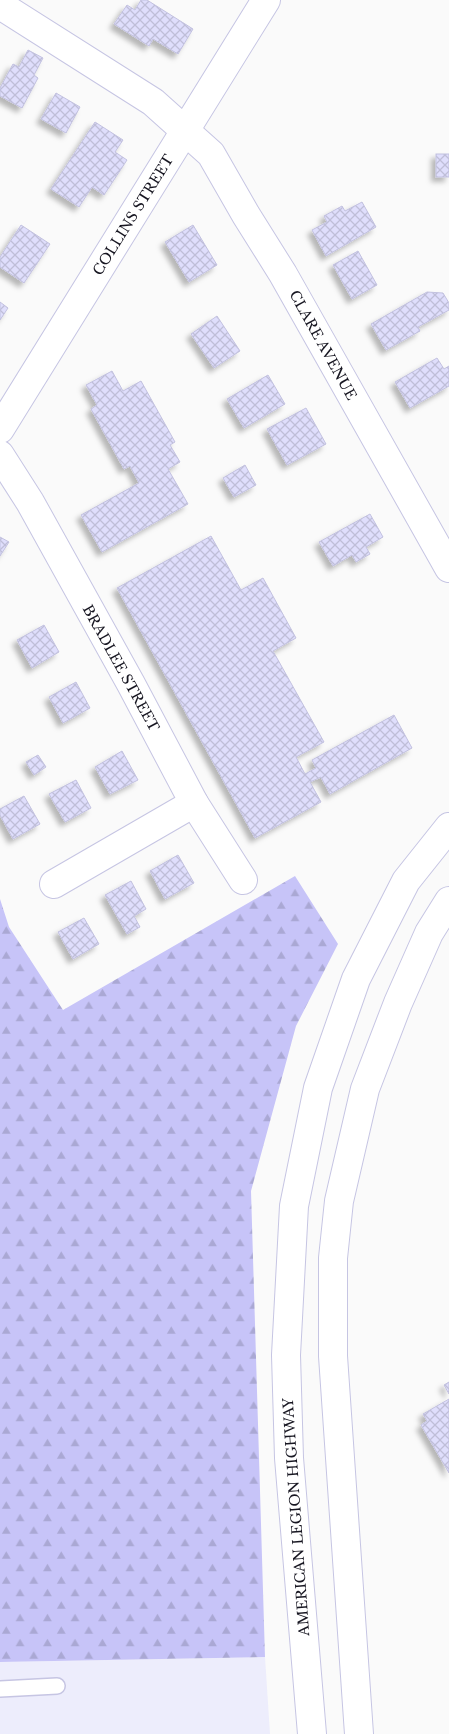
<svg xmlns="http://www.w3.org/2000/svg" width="449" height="1734" viewBox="0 0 449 1734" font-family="'Libre Baskerville',serif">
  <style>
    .built { fill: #ededfc }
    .forest { fill: url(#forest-firs) }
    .building { fill: url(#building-cross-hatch); stroke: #c2c1df; filter: url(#shadow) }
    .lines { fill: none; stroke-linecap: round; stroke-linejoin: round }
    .service-casing { stroke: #c6c5e3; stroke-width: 18 }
    .minor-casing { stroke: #c6c5e3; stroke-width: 30 }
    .secondary-casing { stroke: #c6c5e3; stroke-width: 30 }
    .service { stroke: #fff; stroke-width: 15 }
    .minor { stroke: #fff; stroke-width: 28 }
    .secondary { stroke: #fff; stroke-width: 28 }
    .labels { text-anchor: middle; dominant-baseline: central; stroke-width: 4; stroke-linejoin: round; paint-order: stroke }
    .street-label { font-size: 14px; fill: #171621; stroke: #fff }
  </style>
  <defs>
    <pattern id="forest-firs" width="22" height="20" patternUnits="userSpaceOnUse" patternTransform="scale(1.25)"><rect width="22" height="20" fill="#c7c4f8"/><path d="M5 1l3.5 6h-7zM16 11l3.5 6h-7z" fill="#aaa8d4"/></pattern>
    <pattern id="building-cross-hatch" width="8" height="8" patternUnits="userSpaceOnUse" patternTransform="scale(1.25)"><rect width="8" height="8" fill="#dfdefc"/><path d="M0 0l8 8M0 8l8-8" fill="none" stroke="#bfbed8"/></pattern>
    <filter id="shadow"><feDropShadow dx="-4.5" dy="4.5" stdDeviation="2.5" flood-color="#0004"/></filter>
  </defs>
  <rect width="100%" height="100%" fill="#fafafa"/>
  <path class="built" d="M265 1657 270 1734H0V1662Z"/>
  <path class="forest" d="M295 876 338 944 296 1026 251 1191 265 1657 0 1662V899L9 927 63 1010Z"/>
  <g class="building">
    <path d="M141 0H147L193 29 178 54 153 39 149 46 114 24 127 5 135 10Z"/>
    <path d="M28 50 43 58 34 75 38 78 22 108 0 96V88L13 64 19 67Z"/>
    <path d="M56 93 80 107 66 133 41 119Z"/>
    <path d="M95 122 123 140 115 152 127 160 104 195 92 187 79 207 51 189Z"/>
    <rect x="436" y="154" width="13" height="23"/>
    <path d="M362 202 376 227 326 256 312 230 327 222 324 216 342 206 345 211Z"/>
    <path d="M21 225 50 244 24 283 0 267V257Z"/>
    <path d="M193 225 217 265 189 282 165 242Z"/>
    <path d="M358 251 377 285 352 299 333 265Z"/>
    <path d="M427 292 443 293 449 303V310L418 327 420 331 386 350 371 324Z"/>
    <path d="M0 302 8 308 0 320Z"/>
    <path d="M217 316 240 351 214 368 191 334Z"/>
    <path d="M437 358 444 369 449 366V386L410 408 395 382Z"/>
    <path d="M112 371 123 391 141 381 175 442 170 445 180 462 168 469 188 504 102 552 81 515 139 483 130 466 124 469 91 409 97 405 86 385Z"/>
    <path d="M268 375 285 404 244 428 227 399Z"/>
    <path d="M306 408 326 444 287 465 267 429Z"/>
    <path d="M245 465 256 485 234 497 223 478Z"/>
    <path d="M370 514 383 537 366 547 370 554 356 562 352 555 333 566 319 542Z"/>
    <path d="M211 536 241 590 263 578 296 638 273 651 324 742 296 757 305 774 316 768 312 760 394 715 412 748 330 794 321 777 310 782 321 802 255 838 117 588Z"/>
    <path d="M0 537 9 542 0 556Z"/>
    <path d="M44 625 59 652 32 668 17 640Z"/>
    <path d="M76 682 90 708 63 723 49 697Z"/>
    <path d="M122 751 138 780 110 794 95 767Z"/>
    <path d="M38 755 46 767 34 775 26 762Z"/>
    <path d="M76 780 91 808 65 822 49 794Z"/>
    <path d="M24 796 40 824 13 839 0 815V809Z"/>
    <path d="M178 855 194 883 165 899 150 871Z"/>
    <path d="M131 881 146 909 134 916 140 927 127 934 105 895Z"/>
    <path d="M84 918 99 944 73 959 58 932Z"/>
    <path d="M449 1382V1394L444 1385Z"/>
    <path d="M449 1399V1473L421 1425 427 1421 423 1414Z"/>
  </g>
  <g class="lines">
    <defs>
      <path id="service" d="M0 1689 57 1686"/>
      <g id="minor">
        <path d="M0 5 153 102 211 154 246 215 283 274 449 568"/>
        <path d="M0 429 266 0"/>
        <path d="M0 455 30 502 131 684 194 803 243 880"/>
        <path d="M54 884 194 803"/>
      </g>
      <g id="secondary">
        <path d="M312 1734 289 1458 286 1355 294 1206 318 1088 356 979 406 881 449 827"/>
        <path d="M359 1734 333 1356V1258L339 1201 365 1089 398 1003 429 933 449 901"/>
      </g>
    </defs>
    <use href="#service" class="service-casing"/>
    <use href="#minor" class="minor-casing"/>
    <use href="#secondary" class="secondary-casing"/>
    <use href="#service" class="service"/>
    <use href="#minor" class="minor"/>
    <use href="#secondary" class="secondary"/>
  </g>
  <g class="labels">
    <g class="street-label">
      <text transform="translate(133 215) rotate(-58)">COLLINS STREET</text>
      <text transform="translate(323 345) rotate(61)">CLARE AVENUE</text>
      <text transform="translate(121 668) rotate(61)">BRADLEE STREET</text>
      <text transform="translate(296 1517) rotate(-94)">AMERICAN LEGION HIGHWAY</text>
    </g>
  </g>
</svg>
